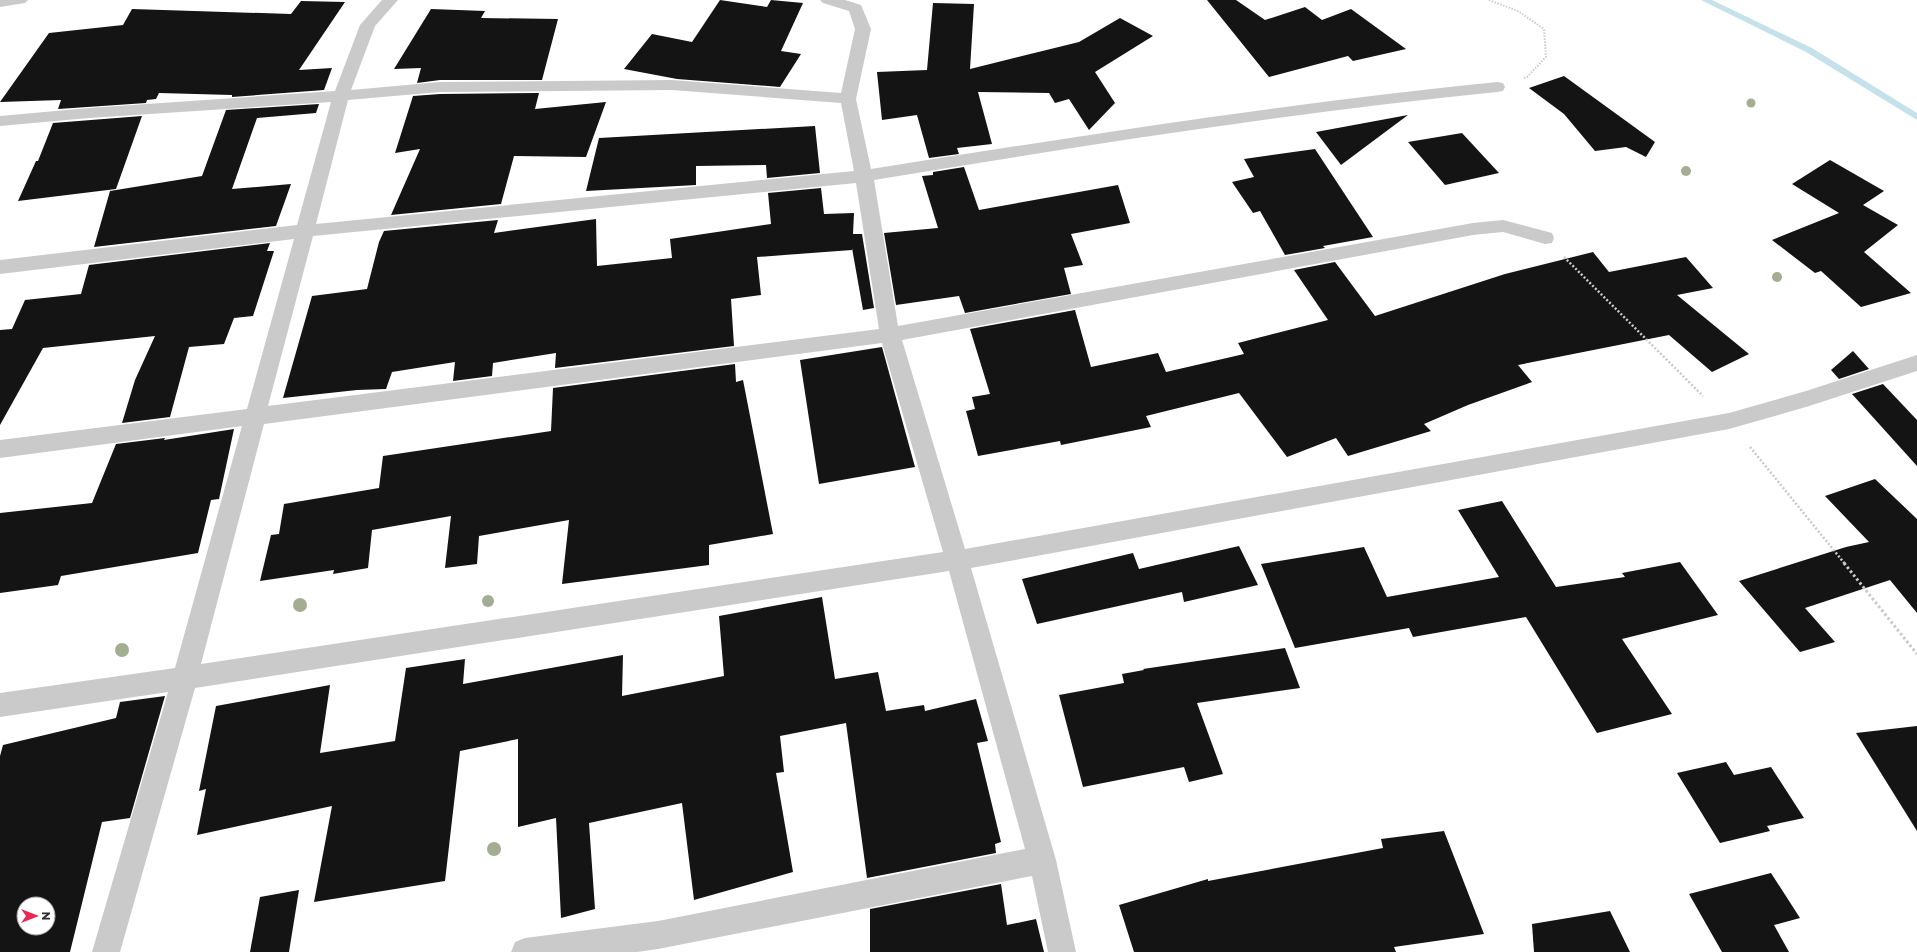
<svg xmlns="http://www.w3.org/2000/svg" width="1917" height="952" viewBox="0 0 1917 952" font-family="Montserrat,sans-serif">
  <style>
    .lines { fill: none; stroke-linecap: round; stroke-linejoin: round }
    .stream { fill: #c5e2ec; fill-rule: evenodd }
    .building { fill: #141414; fill-rule: evenodd }
    .path-far2 { stroke: #cacaca; stroke-width: 2; stroke-dasharray: 1.5 1.5; stroke-linecap: butt }
    .path-far1 { stroke: #cacaca; stroke-width: 2.5; stroke-dasharray: 2 2; stroke-linecap: butt }
    .path { stroke: #cacaca; stroke-width: 3; stroke-dasharray: 2.5 2.5; stroke-linecap: butt }
    .minor { fill: #cacaca; fill-rule: evenodd }
    .tree { fill: #a3ad92 }
  </style>
  <rect width="100%" height="100%" fill="#fff"/>
  <g class="lines">
    <path class="stream" d="M1701 0H1712L1812 48 1917 113V120L1806 52Z"/>
  </g>
  <g class="building">
    <path d="M720 0 767 7 771 0 803 3 781 51 801 54 780 87 677 79 624 69 652 34 692 42Z"/>
    <path d="M1207 0H1236L1265 20 1305 7 1322 20 1351 9 1406 49 1353 61 1348 56 1269 77Z"/>
    <path d="M301 1 345 2 299 70 332 68 324 90 232 97V95L159 93 156 99 147 100 146 103 58 109 61 100 0 102 49 33 123 25 132 9 291 14Z"/>
    <path d="M933 3 974 4 970 69 1079 42 1120 18 1153 36 1095 72 1115 103 1089 130 1069 99 1055 103 1049 93 978 92 992 144 957 148 959 154 929 158 917 115 882 120 877 72 927 70Z"/>
    <path d="M431 9 485 11 481 18 558 19 542 80H440L417 83 421 68 394 69Z"/>
    <path d="M1564 76 1655 142 1646 157 1626 147 1595 151 1564 114 1529 88Z"/>
    <path d="M539 93 535 109 606 102 586 157 514 156 501 204 391 215 420 149 395 153 413 96 440 94Z"/>
    <path d="M319 104 316 113 257 118 232 189 291 184 276 226 94 247 110 191 202 176 226 110Z"/>
    <path d="M1408 115 1341 165 1316 132Z"/>
    <path d="M142 116 116 189 18 201 36 161H38L53 123Z"/>
    <path d="M815 126 820 173 767 178 766 165 696 166V185L586 191 599 138Z"/>
    <path d="M1462 133 1499 173 1445 185 1408 142Z"/>
    <path d="M1315 149 1373 237 1323 246 1325 248 1285 255 1260 211 1253 213 1232 182 1254 177 1244 159Z"/>
    <path d="M1830 160 1884 191 1863 205 1898 225 1864 252 1911 293 1861 307 1821 271 1815 273 1772 240 1839 213 1792 184Z"/>
    <path d="M964 167 979 210 1118 185 1130 223 1071 234 1083 265 1064 268 1071 294 965 313 959 296 896 305 884 233 938 228 922 176 933 175V172Z"/>
    <path d="M821 188 824 214 854 213 853 234H862L874 308 863 310 852 248V250L757 257 761 295 731 299 734 346 555 368 556 353 493 363 492 376 453 381 455 362 392 372 386 389 357 390 283 398 312 296 367 289 379 242 384 231 498 220 494 233 596 219 597 266 672 258 670 239 771 224 768 193Z"/>
    <path d="M270 243 267 251H274L253 316 234 318 224 344 189 347 170 417 122 423 135 380 155 336 43 348 0 425V330L12 329 25 300 81 294 89 265Z"/>
    <path d="M1593 252 1609 272 1686 257 1713 288 1677 295 1749 354 1712 372 1669 335 1518 365 1532 382 1468 405 1424 424 1431 431 1348 456 1336 438 1287 457 1239 393 1146 416 1151 427 1061 445 1060 441 978 456 966 411 975 409 972 397 990 394 970 329 1075 310 1091 367 1158 353 1166 372 1244 354 1238 343 1328 320 1294 270 1335 262 1375 316 1505 274Z"/>
    <path d="M882 347 915 467 819 484 800 360Z"/>
    <path d="M1853 351 1869 369 1839 379 1831 370Z"/>
    <path d="M735 364 736 382 743 380 773 534 709 545V565L562 584 569 520 479 536 477 564 445 568 451 516 372 530 368 568 333 574 334 570 260 581 271 535 279 534 284 504 379 488 383 456 551 431 553 388Z"/>
    <path d="M1883 384 1917 420V466L1852 394Z"/>
    <path d="M234 429 219 499 211 500 198 553 61 576 58 585 0 593V513L92 503 116 444 165 438 164 440Z"/>
    <path d="M1875 479 1917 519V613L1890 580 1805 608 1835 642 1800 652 1739 581 1846 547 1869 542 1825 496Z"/>
    <path d="M1502 501 1556 587 1625 577 1622 573 1680 562 1718 615 1622 639 1672 714 1597 733 1526 617 1413 637 1409 628 1295 648 1261 564 1364 547 1387 597 1499 577 1458 510Z"/>
    <path d="M1239 546 1258 585 1184 602 1182 592 1037 624 1022 579 1133 553 1139 569Z"/>
    <path d="M822 597 835 679 878 672 886 711 924 705 925 711 976 699 988 741 977 743 1001 842 995 844 996 853 867 878 846 723 780 736 784 772 776 773 793 872 694 900 682 803 589 823 595 909 561 918 556 818 518 827V739L460 751 445 881 314 902 332 806 197 835 206 789 199 791 216 706 330 685 320 753 395 741 406 668 465 659 463 684 623 655 622 696 724 676 719 616Z"/>
    <path d="M1285 648 1300 688 1197 703 1223 774 1189 782 1184 767 1083 787 1059 695 1124 683 1122 674 1144 670 1143 669Z"/>
    <path d="M165 696 130 818 102 822 70 952H0V756L3 745 116 718 120 702ZM24 904H48V928H24Z"/>
    <path d="M1917 726V831L1856 733Z"/>
    <path d="M1726 762 1734 775 1771 767 1804 818 1767 826 1770 831 1720 843 1677 773Z"/>
    <path d="M1444 831 1484 934 1394 947 1396 952H1134L1119 905 1208 879V881L1383 848 1381 839Z"/>
    <path d="M1771 873 1800 918 1774 925 1789 952H1722L1689 894Z"/>
    <path d="M1001 884 1007 925 1036 919 1044 952H870V909Z"/>
    <path d="M299 890 289 952H250L260 897Z"/>
    <path d="M1610 911 1630 952H1534L1532 924Z"/>
  </g>
  <g class="lines">
    <path class="path-far2" d="M1489 0 1518 11 1544 29 1546 57 1527 77 1524 78"/>
    <g class="path-far1">
      <path d="M1564 257 1703 396"/>
      <path d="M1750 447 1845 564"/>
    </g>
    <path class="path" d="M1844 563 1917 654"/>
    <g class="minor">
      <path d="M0 0H28L25 3 0 7Z"/>
      <path d="M382 0H398L375 26 351 90 440 82 672 80 841 93 855 29 849 11 823 3 820 0H845L861 5 871 29 856 99 871 169C1079 136 1288 103 1497 82L1503 83 1505 87 1503 91 1497 92C1288 113 1081 146 874 180L898 326 1473 223 1503 220 1552 233 1554 238 1552 243 1545 244 1503 232 1473 235 902 340 965 549 1729 413 1806 391 1917 355V371L1806 407 1729 429 971 568 1056 860 1076 952H1048L1032 876 658 949 637 952H511L515 942 525 938 658 921 1025 849 949 571 195 688 120 952H92L168 692 0 717V693L175 668 242 426 0 458V440L247 409 294 239 0 274V260L297 225 331 102 89 118 0 126V116L89 108 335 91 360 25ZM672 90 841 103 854 171 316 224 348 100 440 92ZM856 183 879 329 268 406 313 236ZM882 343 943 552 201 664 264 424Z"/>
    </g>
  </g>
  <g class="tree">
    <circle cx="1751" cy="103" r="4.5"/>
    <circle cx="1686" cy="171" r="5"/>
    <circle cx="1777" cy="277" r="5"/>
    <circle cx="488" cy="601" r="6"/>
    <circle cx="300" cy="605" r="7"/>
    <circle cx="122" cy="650" r="7"/>
    <circle cx="494" cy="849" r="7"/>
  </g>
  <g transform="translate(36 916) rotate(90)"><circle r="19" fill="#ffffff" stroke="#ababab"/>
  <path d="M0-3L7 15L0 10L-7 15Z" fill="#eb2752"/>
  <text y="-6" font-size="11" font-weight="bold" text-anchor="middle" fill="#2d2d2d">N</text>
  </g>
</svg>
